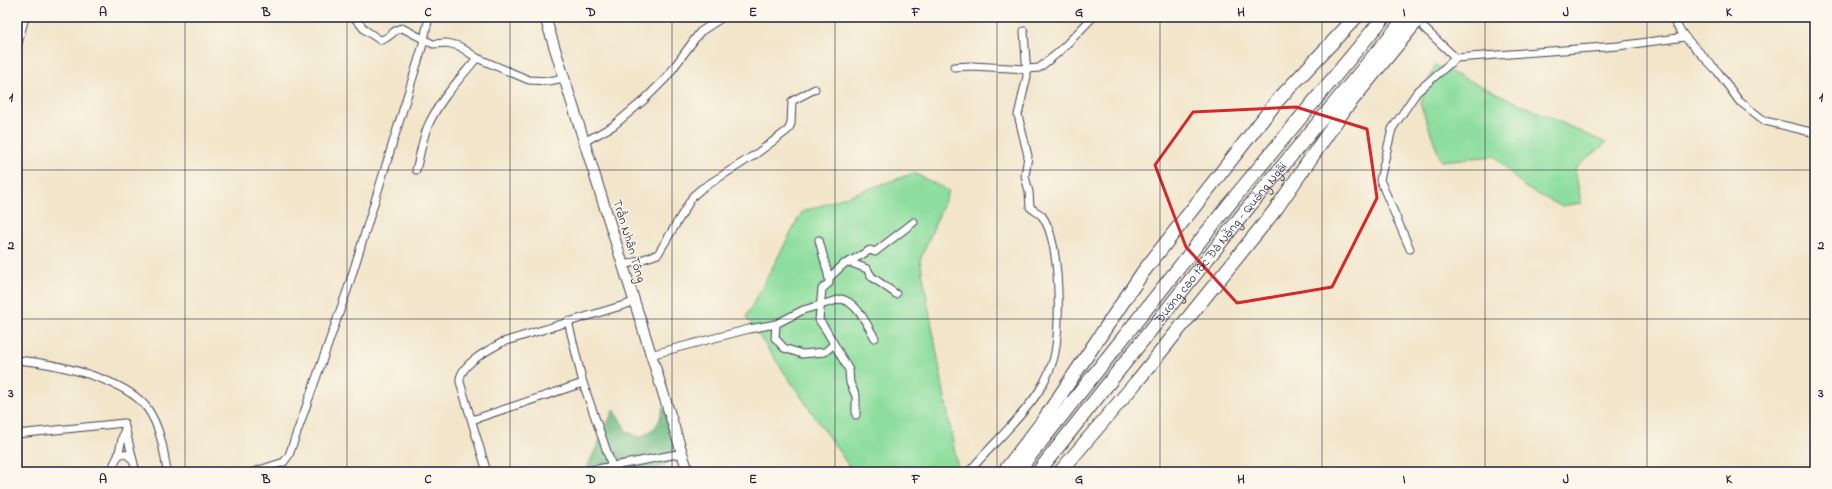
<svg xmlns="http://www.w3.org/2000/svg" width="1832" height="489" viewBox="0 0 1832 489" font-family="'Indie Flower',sans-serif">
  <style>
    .green { fill: #8dde9e; stroke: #58806c }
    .forest { fill: #72bd85; stroke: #4a7060 }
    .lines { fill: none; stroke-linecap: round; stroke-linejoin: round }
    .street-casing { stroke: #413f50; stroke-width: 9 }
    .secondary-casing { stroke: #413f50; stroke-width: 12 }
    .highway-casing { stroke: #413f50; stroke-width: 15 }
    .street { stroke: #fff; stroke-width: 7 }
    .secondary { stroke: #fff; stroke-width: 10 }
    .highway { stroke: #fff; stroke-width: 13 }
    .marked { fill: none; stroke: #d62828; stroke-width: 3; stroke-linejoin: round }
    .grid { fill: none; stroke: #22223b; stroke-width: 1; stroke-opacity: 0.55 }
    .labels { text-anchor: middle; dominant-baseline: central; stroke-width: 3; stroke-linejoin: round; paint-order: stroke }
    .street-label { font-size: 13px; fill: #22223b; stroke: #fbf7ec }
    .neatline { fill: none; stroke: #22223b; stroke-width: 1.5 }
    .grid-label { font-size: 13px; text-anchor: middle; font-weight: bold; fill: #22223b }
  </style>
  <rect width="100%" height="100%" fill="#fbf7ec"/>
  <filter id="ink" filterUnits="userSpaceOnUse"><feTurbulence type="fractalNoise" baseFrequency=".025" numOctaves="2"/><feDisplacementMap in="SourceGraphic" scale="8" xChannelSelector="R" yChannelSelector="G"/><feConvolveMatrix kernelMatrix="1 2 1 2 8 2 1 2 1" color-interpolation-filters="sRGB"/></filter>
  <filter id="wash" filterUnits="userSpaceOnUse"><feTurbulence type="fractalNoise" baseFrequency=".012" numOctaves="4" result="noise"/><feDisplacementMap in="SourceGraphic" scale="16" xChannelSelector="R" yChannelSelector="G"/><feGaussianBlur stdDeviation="0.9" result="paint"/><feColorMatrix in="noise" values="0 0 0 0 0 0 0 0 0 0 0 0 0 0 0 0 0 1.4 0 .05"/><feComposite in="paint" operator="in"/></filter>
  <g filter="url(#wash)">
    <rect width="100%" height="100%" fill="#f2e5ca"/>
    <g class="green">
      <path d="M1435 65 1606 143 1575 169 1581 203 1561 206 1524 187 1495 156 1441 161 1420 103Z"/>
      <path d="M914 173 949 191 920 260 958 470 951 472H853L746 317 802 212Z"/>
    </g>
    <path class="forest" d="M663 407 683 453 652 472H585L614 409 627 432 640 437C657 428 659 425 663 407Z"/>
  </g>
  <g filter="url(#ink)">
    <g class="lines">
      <defs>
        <g id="street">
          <path d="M354 17 365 30 380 40C390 39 393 29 402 28L433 44 447 43 459 46 477 58 529 80 549 81 564 78"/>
          <path d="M1671 17 1685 37 1718 72 1739 101 1765 121 1815 133"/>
          <path d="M1424 28 1456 58 1618 46 1685 37"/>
          <path d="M17 47 25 17"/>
          <path d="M954 67 971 66 1026 69 1039 68 1059 52 1093 17"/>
          <path d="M584 142 613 126 644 100 666 78 700 32 723 17"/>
          <path d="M416 170C420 156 422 141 427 128 439 100 458 81 477 58"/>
          <path d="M819 240 829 278V283L822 289 819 320 826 330 849 370 850 383 856 396V415"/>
          <path d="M1410 249 1380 180 1392 129 1417 92 1456 58"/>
          <path d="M849 262 870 250 875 252 914 222"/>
          <path d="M623 266 658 254 693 196 701 189 756 154 788 130 791 124 792 101 815 89"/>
          <path d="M829 278 844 264 849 262 867 269 872 277 896 294"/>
          <path d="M568 321 583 383 612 466"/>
          <path d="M776 324 775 338 784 348 802 354 825 352 834 344"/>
          <path d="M650 355 749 329 776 324 803 310 841 299C857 302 867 325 875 338"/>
          <path d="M17 360C53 363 125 378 147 408 160 426 164 450 167 472"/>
          <path d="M472 420 583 383"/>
          <path d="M17 434 124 423 136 472"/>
          <path d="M118 456 124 431"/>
          <path d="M111 472C116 460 118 446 132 459"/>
          <path d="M253 472 284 462 289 455 348 288 422 48 429 17"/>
          <path d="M487 472 460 382C458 365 490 349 503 342L634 302"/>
          <path d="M581 472 683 453"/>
          <path d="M969 472C990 446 1022 418 1039 391 1045 381 1051 369 1054 357 1061 327 1061 242 1042 216 1039 213 1033 210 1030 207L1029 192 1025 176 1028 156 1018 115 1027 76 1024 31"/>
        </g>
        <path id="secondary" d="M545 17 688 472"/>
        <g id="highway">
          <path d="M1004 472 1043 421 1143 272 1278 100 1356 17"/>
          <path d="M1017 472 1234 198 1384 17"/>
          <path id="s1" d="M1038 472 1247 209 1406 17"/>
          <path d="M1060 472 1138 380 1276 209 1344 110 1420 17"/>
        </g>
      </defs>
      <use href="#street" class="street-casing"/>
      <use href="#secondary" class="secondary-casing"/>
      <use href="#highway" class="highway-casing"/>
      <use href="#street" class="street"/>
      <use href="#secondary" class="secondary"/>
      <use href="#highway" class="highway"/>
    </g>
  </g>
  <path class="marked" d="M1296 107 1367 129 1377 198 1332 287 1237 303 1186 247 1155 165 1193 112Z"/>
  <path class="grid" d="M185 17V472M347 17V472M510 17V472M672 17V472M835 17V472M997 17V472M1160 17V472M1322 17V472M1485 17V472M1647 17V472M17 170H1815M17 319H1815"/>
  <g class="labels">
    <g class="street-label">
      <text transform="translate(629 241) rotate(73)">Trần Nhân Tông</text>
      <text stroke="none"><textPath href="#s1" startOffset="293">Đường cao tốc Đà Nẵng - Quảng Ngãi</textPath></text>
    </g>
  </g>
  <rect width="1832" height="489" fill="none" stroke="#fbf7ec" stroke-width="44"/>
  <rect x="22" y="22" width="1788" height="445" class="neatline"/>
  <g class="grid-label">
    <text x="103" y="16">A</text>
    <text x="266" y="16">B</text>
    <text x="428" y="16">C</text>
    <text x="591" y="16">D</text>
    <text x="753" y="16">E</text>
    <text x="916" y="16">F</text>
    <text x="1079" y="16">G</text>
    <text x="1241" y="16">H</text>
    <text x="1404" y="16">I</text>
    <text x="1566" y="16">J</text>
    <text x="1729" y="16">K</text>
    <text x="11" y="101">1</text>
    <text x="1821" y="101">1</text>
    <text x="11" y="249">2</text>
    <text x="1821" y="249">2</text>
    <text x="11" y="397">3</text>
    <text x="1821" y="397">3</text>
    <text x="103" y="483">A</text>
    <text x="266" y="483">B</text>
    <text x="428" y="483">C</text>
    <text x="591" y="483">D</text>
    <text x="753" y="483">E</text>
    <text x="916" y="483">F</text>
    <text x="1079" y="483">G</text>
    <text x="1241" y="483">H</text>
    <text x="1404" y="483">I</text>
    <text x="1566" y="483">J</text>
    <text x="1729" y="483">K</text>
  </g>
</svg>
